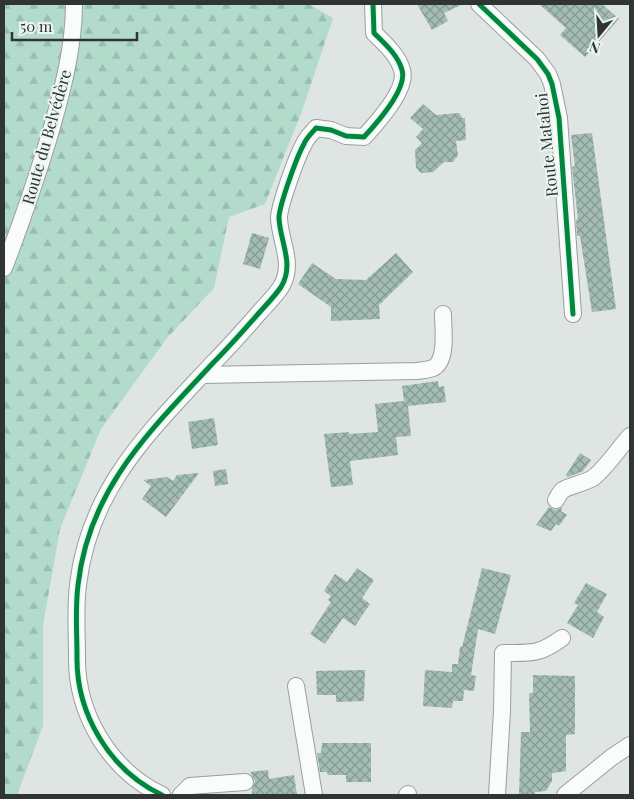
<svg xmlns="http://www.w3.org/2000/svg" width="634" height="799" viewBox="0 0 634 799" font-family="'Playfair Display',serif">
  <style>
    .forest { fill: url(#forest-firs) }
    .building { fill: url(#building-cross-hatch) }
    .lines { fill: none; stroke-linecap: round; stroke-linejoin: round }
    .minor-casing { stroke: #9a9f9d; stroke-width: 18 }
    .minor { stroke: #fafbfb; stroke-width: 16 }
    .cycleway-casing { stroke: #eaf5f0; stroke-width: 8 }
    .cycleway { stroke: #00873e; stroke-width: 5 }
    .labels { text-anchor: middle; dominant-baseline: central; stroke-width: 4; stroke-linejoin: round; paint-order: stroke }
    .street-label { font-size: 16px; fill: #303432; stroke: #eaf5f0 }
  </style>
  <defs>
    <pattern id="forest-firs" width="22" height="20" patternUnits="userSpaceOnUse" patternTransform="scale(1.25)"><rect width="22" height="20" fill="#b2dbcc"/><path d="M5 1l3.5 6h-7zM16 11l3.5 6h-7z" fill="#99bdb0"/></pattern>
    <pattern id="building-cross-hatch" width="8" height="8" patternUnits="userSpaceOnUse" patternTransform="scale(1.25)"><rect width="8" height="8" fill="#a3bcb4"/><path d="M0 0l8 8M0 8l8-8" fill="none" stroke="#859a93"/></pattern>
  </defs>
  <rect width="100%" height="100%" fill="#dfe5e2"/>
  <path class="forest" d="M4 4H309L333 18 302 111 265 204 229 217 214 288 167 338 101 429 60 529 43 625V726L17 795H4Z"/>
  <g class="building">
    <path d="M417 4H463L444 13 448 21 432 30Z"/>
    <path d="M539 4H602L619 19 585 57 560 35 566 28Z"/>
    <path d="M423 104 436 115 459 113 461 115 462 118H465L466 140 456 141 458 155 453 162H444L433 172 421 173 416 168 415 150 422 143 416 137 423 129 410 118Z"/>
    <path d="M592 133 616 309 592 312 580 236H577L576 220 578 219 572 167 575 166 571 135Z"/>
    <path d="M252 233 269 238 260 269 243 264Z"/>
    <path d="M396 253 413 272 379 305 380 319 331 321V307L298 284 312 263 336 279 366 280Z"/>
    <path d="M438 381 439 387 444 386 446 402 408 406 411 436 396 437 398 455 350 461 353 485 331 487 324 434 349 432V434L378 432 375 404 404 401 402 386Z"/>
    <path d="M214 418 218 445 192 449 188 422Z"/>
    <path d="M580 453 591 460 583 471 568 477 566 475Z"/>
    <path d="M226 469 228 484 215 486 213 471Z"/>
    <path d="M199 473 166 517 142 499 151 486 143 480 167 477 173 481 177 475Z"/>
    <path d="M549 507 555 510 562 508 561 511 567 515 559 526 556 524 551 531 536 525Z"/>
    <path d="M357 568 374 580 362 598 370 604 355 626 343 618 325 644 310 634 331 602 328 600 331 596 324 591 335 574 347 582Z"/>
    <path d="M482 568 511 575 495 634 478 629 471 675 476 676 474 691 464 690 463 701H453L452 708 423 706 425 670 452 672V664H458L460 647H462Z"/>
    <path d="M586 583 607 594 597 612 604 617 593 638 567 623 578 605 574 603Z"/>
    <path d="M365 670 364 701 336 702V695H317L316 671Z"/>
    <path d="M533 675 575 676V734L566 735V771L552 773V781L546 791 535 792V795H519L521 732H530L529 693H533Z"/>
    <path d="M322 743H371V782H346V775H328L327 772H320L317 753H321Z"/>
    <path d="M268 770 269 779 294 775 297 795H252V789L255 781 250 772Z"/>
  </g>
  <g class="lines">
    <defs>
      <g id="minor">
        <path d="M479 4 537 59 548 74 552 84 559 118 573 314"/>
        <path d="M4 268C21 224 36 180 50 134 62 92 74 48 74 4"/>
        <path d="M202 375 417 371C422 370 428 370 433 368 448 361 443 329 443 314"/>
        <path d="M556 500C558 497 560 492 563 490 569 486 584 483 593 478 605 469 619 448 630 436"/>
        <path d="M296 686 314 795"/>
        <path d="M162 795C109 770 76 713 77 656 77 633 75 609 78 585 89 488 150 431 213 363 229 347 244 330 258 314 266 305 275 296 281 287 295 264 280 242 279 218 279 206 297 156 304 144 306 138 312 133 316 128L331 130 346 136 364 137C376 124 408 89 402 70 398 55 384 43 374 33L373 4"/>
        <path d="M181 795 190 786 245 782"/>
        <path d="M407 795 408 794"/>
        <path d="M497 795 502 711 503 653C531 653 539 655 562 638"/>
        <path d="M565 795 612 757 630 745"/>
      </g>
    </defs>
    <use href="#minor" class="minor-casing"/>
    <use href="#minor" class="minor"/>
    <defs>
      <g id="cycleway">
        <path d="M479 4 537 59 548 74 552 84 559 118 573 314"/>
        <path d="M162 795C109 770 76 713 77 656 77 633 75 609 78 585 89 488 150 431 213 363 229 347 244 330 258 314 266 305 275 296 281 287 295 264 280 242 279 218 279 206 297 156 304 144 306 138 312 133 316 128L331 130 346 136 364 137C376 124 408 89 402 70 398 55 384 43 374 33L373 4"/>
      </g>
    </defs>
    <use href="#cycleway" class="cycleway-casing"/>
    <use href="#cycleway" class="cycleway"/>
  </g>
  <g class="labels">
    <g class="street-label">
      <text transform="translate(46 137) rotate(-74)">Route du Belvédère</text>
      <text transform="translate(546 145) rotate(-96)">Route Matahoi</text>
    </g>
  </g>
  <rect width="634" height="799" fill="none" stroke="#303432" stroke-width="10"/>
  <g transform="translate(599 35) rotate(198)" stroke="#eaf5f0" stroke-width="4" paint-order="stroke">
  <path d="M0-4L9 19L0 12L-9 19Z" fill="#303432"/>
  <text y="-8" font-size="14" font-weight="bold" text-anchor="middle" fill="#303432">N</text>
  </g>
  <path d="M12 32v8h125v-8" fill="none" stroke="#303432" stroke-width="2.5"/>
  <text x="20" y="32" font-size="15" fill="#303432" stroke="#eaf5f0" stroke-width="4" paint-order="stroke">50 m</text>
</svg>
